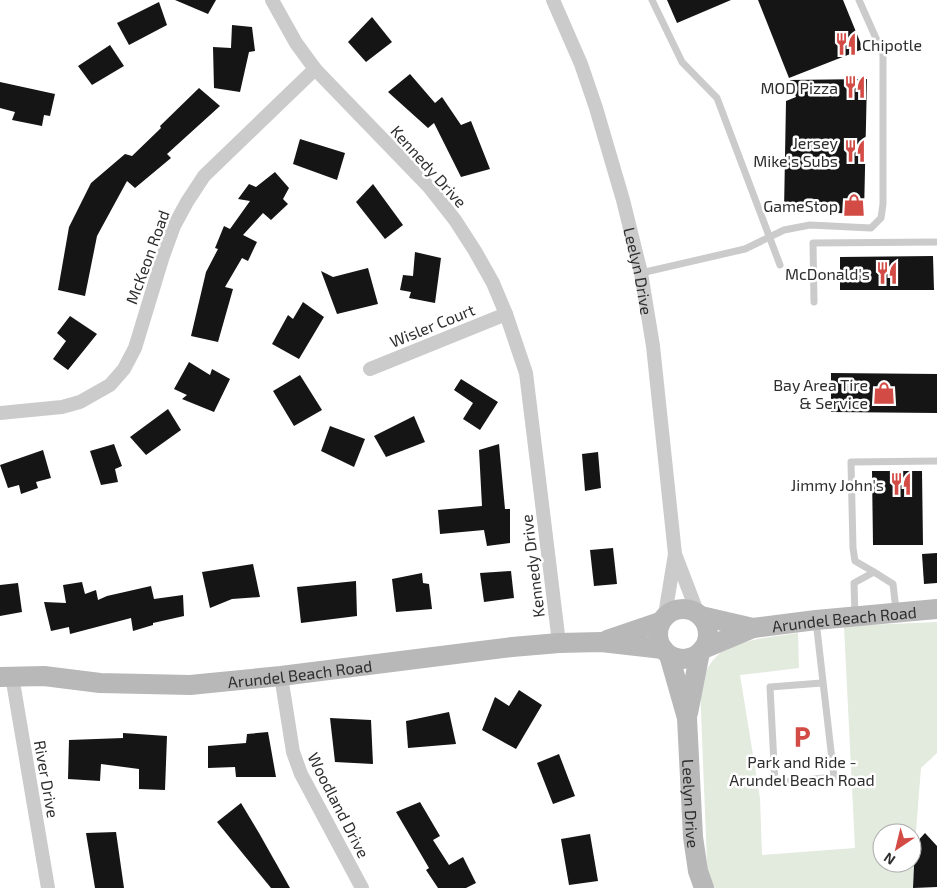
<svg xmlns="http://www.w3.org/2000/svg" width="937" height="888" viewBox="0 0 937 888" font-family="'Exo 2',sans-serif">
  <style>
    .green { fill: #e3eade; fill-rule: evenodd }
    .building { fill: #151515 }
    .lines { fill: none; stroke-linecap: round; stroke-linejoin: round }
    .lane { stroke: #cbcbcb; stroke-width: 7 }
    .street { stroke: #cbcbcb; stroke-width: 14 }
    .secondary { stroke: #b8b8b8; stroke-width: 20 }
    .labels { text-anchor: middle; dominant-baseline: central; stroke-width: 5; stroke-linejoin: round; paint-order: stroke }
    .poi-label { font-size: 16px; fill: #2e2e2e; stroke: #fff; text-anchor: end }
    .street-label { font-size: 16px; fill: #2e2e2e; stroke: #fff }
  </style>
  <rect width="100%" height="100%" fill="#fff"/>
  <path class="green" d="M937 622V753L921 768 915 844 913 887 937 888H708L700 686C703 676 709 663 717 656 732 639 776 637 798 633L799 668 740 675 760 798 762 855 855 848 844 626ZM882 833H912V863H882Z"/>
  <g class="building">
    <path d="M175 0H216L208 14Z"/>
    <path d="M667 0H731L677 23Z"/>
    <path d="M758 0H843L863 49 789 78Z"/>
    <path d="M159 2 167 25 129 45 117 23Z"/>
    <path d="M372 17 392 42 366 62 348 42Z"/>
    <path d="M232 25 252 27 255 51 249 52 240 92 214 88 213 47 231 48Z"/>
    <path d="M110 45 124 66 92 85 78 66Z"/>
    <path d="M410 74 435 103 442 97 461 125 471 121 490 169 461 177 434 123 428 128 388 92Z"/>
    <path d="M867 79 864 214 784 211 786 101 796 97 790 80Z"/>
    <path d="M0 82 55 94 50 116 44 115 42 126 12 120 15 112 0 108Z"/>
    <path d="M199 88 220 106 167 154 171 158 135 188 127 181 97 236 85 296 58 290 69 227 91 183 125 154 132 156 161 128 160 126Z"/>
    <path d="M300 139 345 153 337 180 293 164Z"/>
    <path d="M275 172 289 188 283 199 288 204 271 220 263 213 243 235 257 242 248 261 242 258 225 287 233 289 218 342 191 336 206 272 218 249 215 248 224 226 230 229 250 201 238 199 249 184 256 187Z"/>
    <path d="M373 184 403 225 385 239 356 202Z"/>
    <path d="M415 252 441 258 435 303 409 298 411 292 400 290 403 275 413 276Z"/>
    <path d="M933 256 934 290H840V257Z"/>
    <path d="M368 268 378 304 337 314 321 271 333 277Z"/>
    <path d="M303 302 324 317 299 359 272 344 288 315 293 319Z"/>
    <path d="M70 316 97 334 68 370 53 359 66 341 57 333Z"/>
    <path d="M189 362 210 375 212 369 230 379 214 412 182 399 187 395 174 389Z"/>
    <path d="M831 373 937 374V413L831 412Z"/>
    <path d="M300 375 322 410 294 426 273 391Z"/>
    <path d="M461 379 498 402 480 430 463 419 473 403 454 390Z"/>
    <path d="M168 409 181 430 146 455 130 437Z"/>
    <path d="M414 416 425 442 386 457 374 436Z"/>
    <path d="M330 426 365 439 354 467 321 451Z"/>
    <path d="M114 444 122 466 115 469 118 482 101 485 90 451Z"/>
    <path d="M499 444 505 509H510V543L487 546 484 530 440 534 438 510 482 506 479 450Z"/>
    <path d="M43 450 51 478 36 482 38 488 21 494 19 485 8 488 0 465Z"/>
    <path d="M598 452 601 488 585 491 582 454Z"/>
    <path d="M872 471H922L923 545H873Z"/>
    <path d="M613 548 617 584 594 586 590 550Z"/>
    <path d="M937 553V583L924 584 922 554Z"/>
    <path d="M253 564 260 597 232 599 210 608 202 572Z"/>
    <path d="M511 571 514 598 484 602 480 573Z"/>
    <path d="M422 573 423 583 429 584 432 609 396 612 392 579Z"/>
    <path d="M356 581 357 616 301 623 297 587Z"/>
    <path d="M82 582 85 594 96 590 98 600 107 596 151 586 154 599 183 595 184 616 153 623V625L133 631 131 618 70 634 69 627 51 631 44 602 66 603 63 585Z"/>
    <path d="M18 583 22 612 0 616V585Z"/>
    <path d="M519 690 542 705 516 749 482 730 495 697 509 706Z"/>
    <path d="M449 712 456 744 408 748 406 721Z"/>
    <path d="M330 718 371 720 373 764 335 762Z"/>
    <path d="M268 732 276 777H236L235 767 208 768V746L246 743 247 734Z"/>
    <path d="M123 733 167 736 165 790 139 789V769L101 764 100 781 68 779 69 740 123 738Z"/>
    <path d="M559 754 575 796 553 804 537 763Z"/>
    <path d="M420 802 440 836 433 840 449 865 463 857 476 883 466 888H438L426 870 429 868 396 812Z"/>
    <path d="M241 803 259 833 290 888H271L217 822Z"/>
    <path d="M116 832 124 888H95L86 833Z"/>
    <path d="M925 833 937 846V887L913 888 915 844Z"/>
    <path d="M590 834 598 881 569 885 561 839Z"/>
  </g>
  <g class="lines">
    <g class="lane">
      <path d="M652 0 682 62 717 98 780 265"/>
      <path d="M641 273 745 249 784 230 810 225 871 228 881 218 883 204V54L859 0"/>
      <path d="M814 302 813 243 937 242"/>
      <path d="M874 572 855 561 853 548 851 462 937 461"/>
      <path d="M855 616 854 583 874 572 893 584 896 610"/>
      <path d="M816 621 834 777 775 783 770 687 822 683"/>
    </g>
    <g class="street">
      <path d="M272 0 296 43 315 69 429 187 455 220 475 251 493 283 506 314 526 373 559 643"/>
      <path id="s1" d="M553 0 581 64 596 108 623 200 641 273 653 346 675 554 665 615"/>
      <path d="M370 369 506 314"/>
      <path d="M0 413 62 407 80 402 110 385 124 369 135 348 163 256 174 226 187 202 204 176 315 69"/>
      <path d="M675 554 698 614"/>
      <path d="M12 676 48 888"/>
      <path d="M281 676 293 752 301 774 362 888"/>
    </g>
    <g class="secondary">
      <circle cx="683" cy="634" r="25"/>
      <path d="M701 616 753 628"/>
      <path d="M607 640 660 622"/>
      <path id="s2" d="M703 649 753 628 816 620 937 609"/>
      <path id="s3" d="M669 655 687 718 693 837 698 871 704 888"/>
      <path id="s4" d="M0 677 44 676 100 683 190 685 281 676 512 647 559 643 601 642 663 649"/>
      <path d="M688 713 700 652"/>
    </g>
  </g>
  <defs>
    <symbol id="restaurant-bare" viewBox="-9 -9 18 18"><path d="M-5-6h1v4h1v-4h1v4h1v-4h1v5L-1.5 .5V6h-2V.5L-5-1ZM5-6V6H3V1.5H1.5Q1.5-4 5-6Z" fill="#d24b44" stroke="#fff" stroke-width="2.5" paint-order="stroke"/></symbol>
    <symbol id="shop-bare" viewBox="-9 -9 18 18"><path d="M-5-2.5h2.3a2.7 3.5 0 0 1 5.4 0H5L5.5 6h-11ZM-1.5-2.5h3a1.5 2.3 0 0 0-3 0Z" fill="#d24b44" stroke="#fff" stroke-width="2.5" paint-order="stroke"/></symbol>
    <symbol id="parking-bare" viewBox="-9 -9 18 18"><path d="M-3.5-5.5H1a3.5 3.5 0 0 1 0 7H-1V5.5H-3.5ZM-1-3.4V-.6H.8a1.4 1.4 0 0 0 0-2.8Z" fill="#d24b44" stroke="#fff" stroke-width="2.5" paint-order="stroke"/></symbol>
  </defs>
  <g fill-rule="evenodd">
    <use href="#restaurant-bare" x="830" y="28" width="32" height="32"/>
    <use href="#restaurant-bare" x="839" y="71" width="32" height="32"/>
    <use href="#restaurant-bare" x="839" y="135" width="32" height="32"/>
    <use href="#shop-bare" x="838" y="189" width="32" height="32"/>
    <use href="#restaurant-bare" x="871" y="257" width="32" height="32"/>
    <use href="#shop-bare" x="868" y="377" width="32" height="32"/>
    <use href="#restaurant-bare" x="885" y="468" width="32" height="32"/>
    <use href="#parking-bare" x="786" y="721" width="32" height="32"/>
  </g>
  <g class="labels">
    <g class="poi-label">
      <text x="862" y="44" text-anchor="start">Chipotle</text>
      <text x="838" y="87">MOD Pizza</text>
      <text x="838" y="142">Jersey<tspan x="838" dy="18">Mike's Subs</tspan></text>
      <text x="838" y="205">GameStop</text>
      <text x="870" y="273">McDonald's</text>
      <text x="868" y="384">Bay Area Tire<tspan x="868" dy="18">&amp; Service</tspan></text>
      <text x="884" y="484">Jimmy John's</text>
      <text x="802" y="761" text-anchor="middle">Park and Ride -<tspan x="802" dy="18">Arundel Beach Road</tspan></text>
    </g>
    <g class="street-label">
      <text transform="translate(429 166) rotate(48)">Kennedy Drive</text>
      <text transform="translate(147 257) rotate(-70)">McKeon Road</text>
      <text stroke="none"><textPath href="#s1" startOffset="285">Leelyn Drive</textPath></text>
      <text transform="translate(432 325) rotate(-22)">Wisler Court</text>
      <text transform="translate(532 566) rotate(-97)">Kennedy Drive</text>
      <text stroke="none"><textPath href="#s2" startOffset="146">Arundel Beach Road</textPath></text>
      <text stroke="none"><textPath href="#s4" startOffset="301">Arundel Beach Road</textPath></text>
      <text transform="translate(47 779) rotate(80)">River Drive</text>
      <text stroke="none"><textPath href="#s3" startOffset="151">Leelyn Drive</textPath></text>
      <text transform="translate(339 805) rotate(63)">Woodland Drive</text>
    </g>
  </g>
  <g transform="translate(897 848) rotate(215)"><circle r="24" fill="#ffffff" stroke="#ababab"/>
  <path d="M0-4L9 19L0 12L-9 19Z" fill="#d24b44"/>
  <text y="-8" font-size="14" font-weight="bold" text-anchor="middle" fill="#2e2e2e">N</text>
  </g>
</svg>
